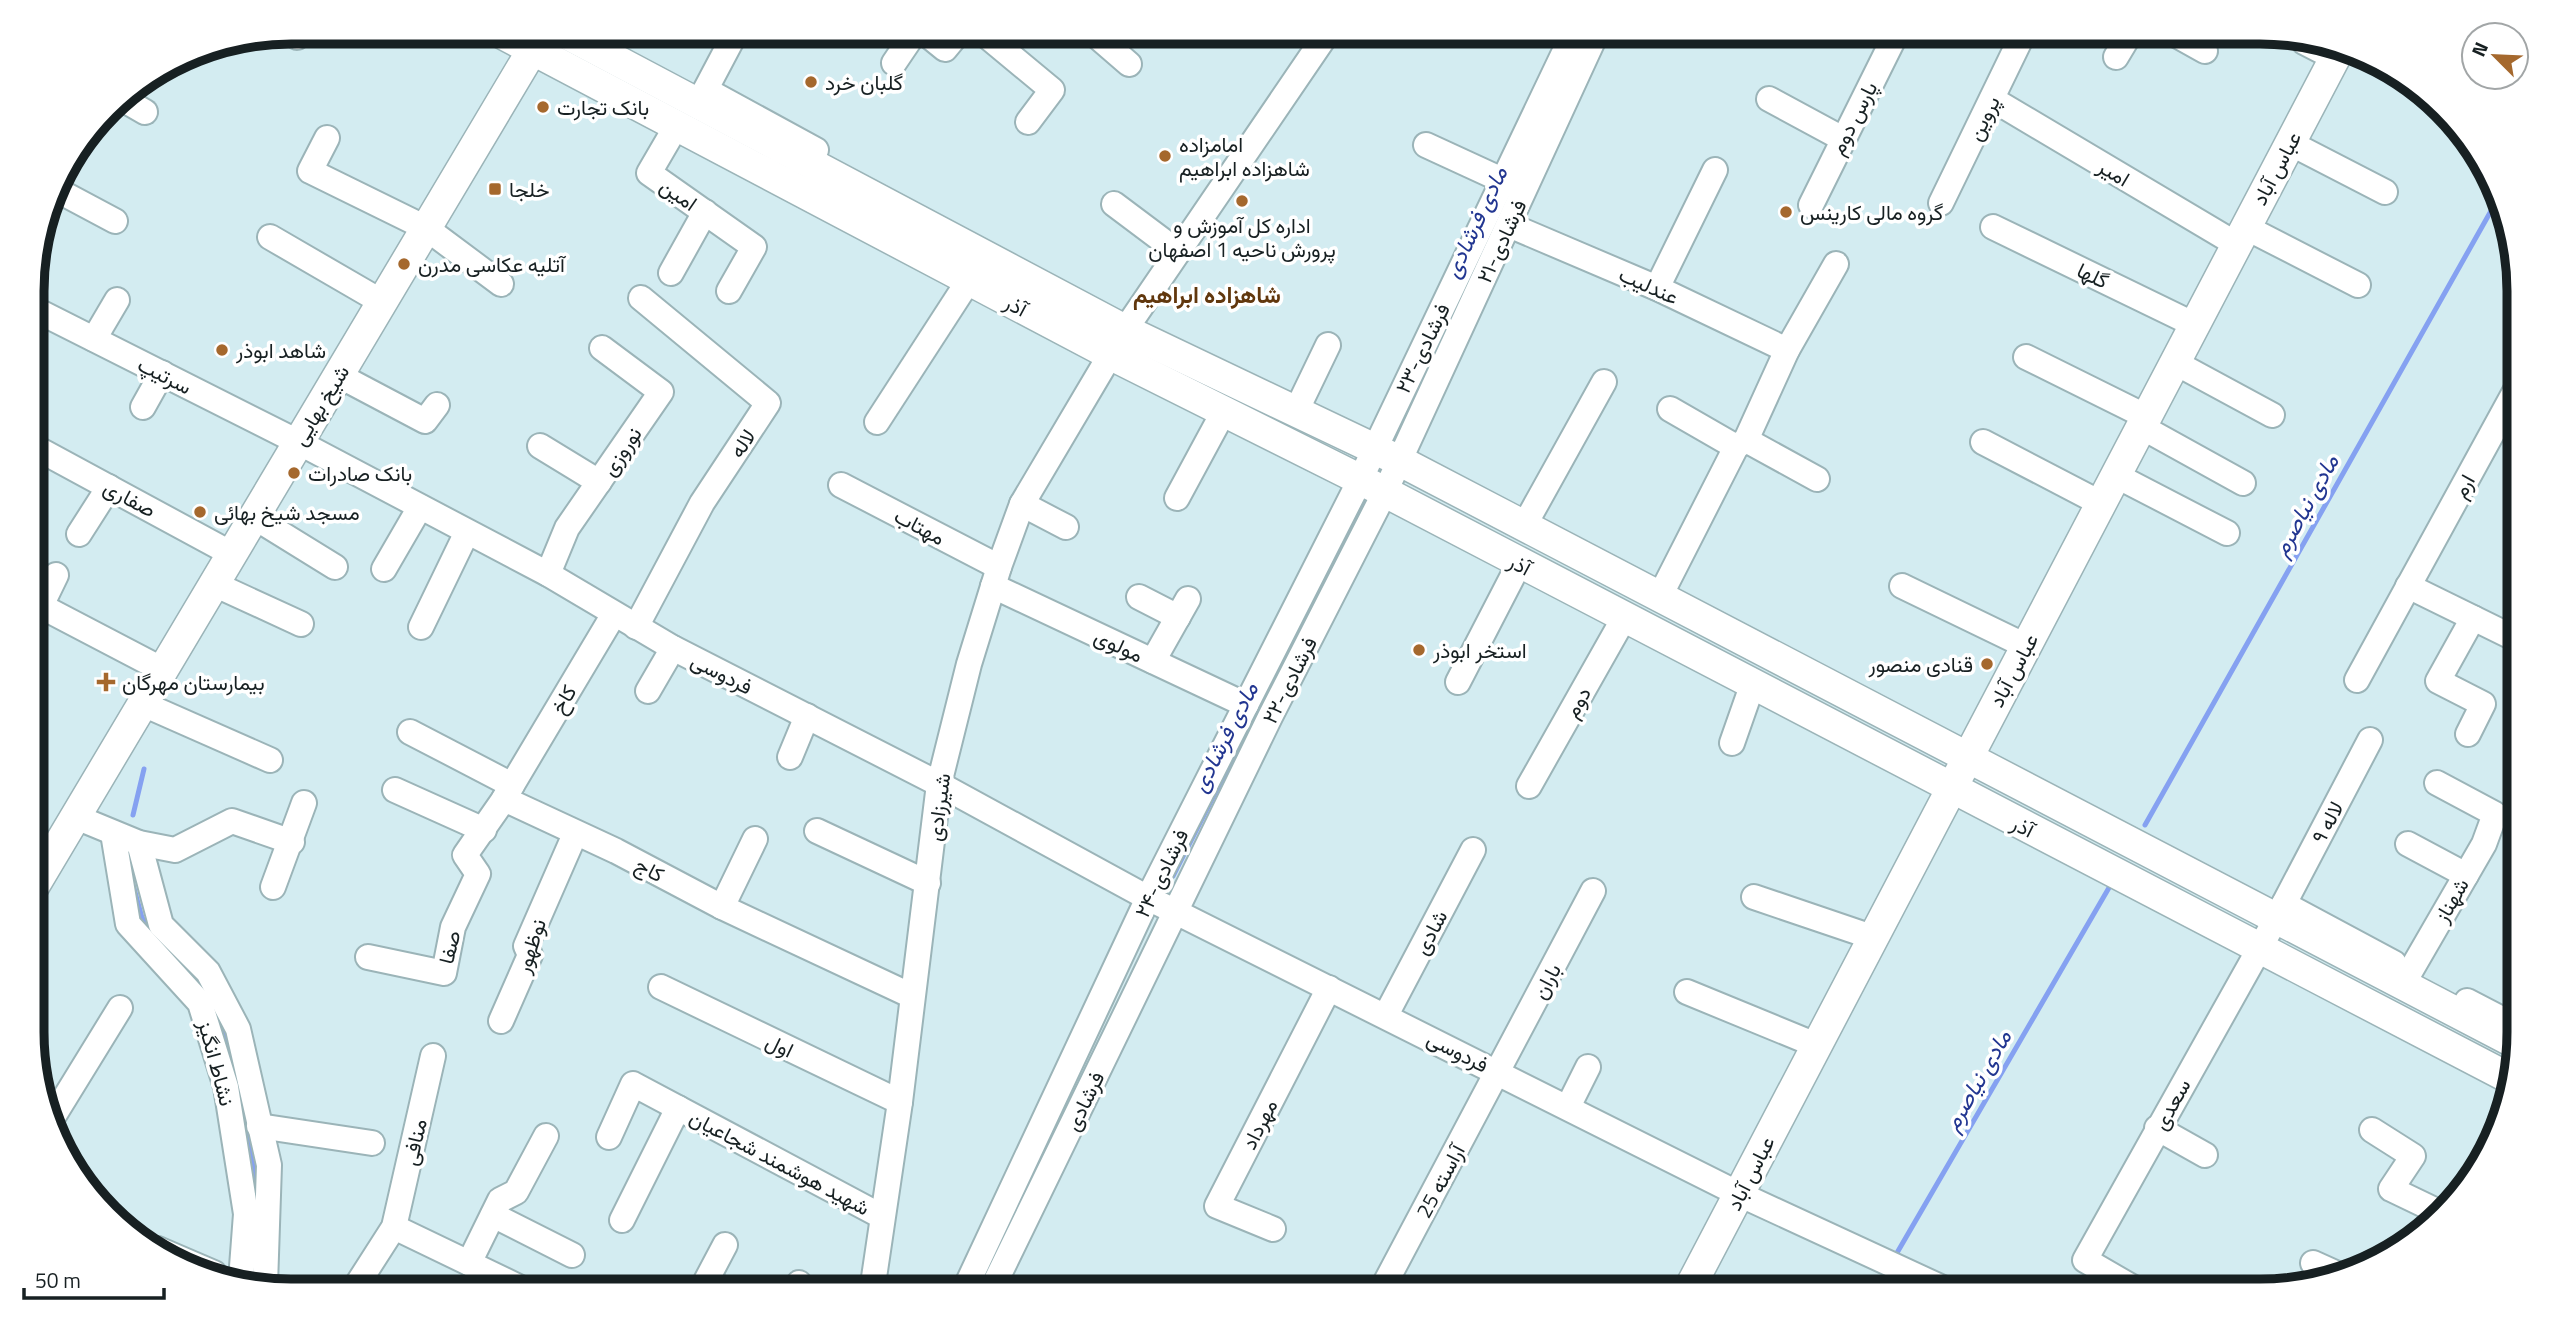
<svg xmlns="http://www.w3.org/2000/svg" width="2551" height="1323" viewBox="0 0 2551 1323" font-family="'Titillium Web',Vazirmatn,sans-serif">
  <style>
    .lines { fill: none; stroke-linecap: round; stroke-linejoin: round }
    .stream { stroke: #85a1f1; stroke-width: 5 }
    .minor-casing { stroke: #9bb4b8; stroke-width: 28 }
    .major-casing { stroke: #9bb4b8; stroke-width: 33 }
    .minor { stroke: #fff; stroke-width: 24 }
    .major { stroke: #fff; stroke-width: 30 }
    .poi-dot { fill: #a5682d; stroke: #fff; stroke-width: 2.5 }
    .labels { text-anchor: middle; dominant-baseline: central; stroke-width: 7; stroke-linejoin: round; paint-order: stroke }
    .poi-label { font-size: 21px; fill: #172022; stroke: #fff; text-anchor: start }
    .street-label { font-size: 21px; fill: #172022; stroke: #fff }
    .water-label { font-size: 23px; font-style: italic; fill: #223691; stroke: #fff }
    .neighbourhood-label { font-size: 23px; font-weight: bold; fill: #61370d; stroke: #fff }
    .rim { fill: none; stroke: #172022; stroke-width: 9 }
  </style>
  <rect width="100%" height="100%" fill="#d3ecf1"/>
  <g class="lines">
    <g class="stream">
      <path d="M133 815 144 769"/>
      <path d="M2145 825 2496 202"/>
      <path d="M1173 876 1363 502"/>
      <path d="M133 885 142 918 153 929"/>
      <path d="M215 1011 227 1037 234 1072"/>
      <path d="M243 1119 255 1176V1196"/>
      <path d="M1894 1258 2110 886"/>
      <path d="M1875 1291 1887 1270"/>
    </g>
    <defs>
      <g id="minor">
        <path d="M924 32 945 49 959 32"/>
        <path d="M982 32 1052 90 1028 122"/>
        <path d="M1092 32 1129 64"/>
        <path d="M2171 32 2205 51"/>
        <path d="M297 37 300 32"/>
        <path d="M2304 42 2335 58"/>
        <path d="M2116 57 2131 32"/>
        <path d="M894 63 915 32"/>
        <path d="M706 90 816 150"/>
        <path d="M119 97 145 112"/>
        <path d="M1769 99 1843 139"/>
        <path d="M1992 99 2236 244"/>
        <path d="M699 102 736 32"/>
        <path d="M677 125 649 173 754 247 729 291"/>
        <path d="M327 138 310 171 426 228 501 284"/>
        <path d="M2290 143 2385 192"/>
        <path d="M1426 145 1502 180"/>
        <path d="M55 189 115 221"/>
        <path d="M1941 203 2024 32"/>
        <path d="M1114 204 1178 252"/>
        <path d="M1811 205 1897 32"/>
        <path d="M1509 225 1657 288 1787 350"/>
        <path d="M1993 227 2193 324"/>
        <path d="M2245 227 2358 285"/>
        <path d="M270 237 382 302"/>
        <path d="M671 273 705 212"/>
        <path d="M1657 288 1715 170"/>
        <path d="M32 308 298 442 548 574 673 648 939 784 1148 898 1739 1194 1949 1291"/>
        <path d="M94 339 117 300"/>
        <path d="M2026 357 2145 416"/>
        <path d="M2174 362 2272 415"/>
        <path d="M338 375 425 421 437 405"/>
        <path d="M1302 399 1328 345"/>
        <path d="M143 407 162 373"/>
        <path d="M1670 409 1736 447"/>
        <path d="M877 422 969 280"/>
        <path d="M2140 426 2243 483"/>
        <path d="M1746 440 1817 479"/>
        <path d="M1983 442 2100 503"/>
        <path d="M540 446 599 482"/>
        <path d="M32 461 40 450 232 554"/>
        <path d="M2115 475 2227 533"/>
        <path d="M841 485 999 567"/>
        <path d="M1177 498 1224 411"/>
        <path d="M1022 504 1066 527"/>
        <path d="M254 517 335 567"/>
        <path d="M1524 526 1604 382"/>
        <path d="M79 534 109 487"/>
        <path d="M384 569 420 507"/>
        <path d="M548 574 567 528 661 392 602 348"/>
        <path d="M214 584 301 624"/>
        <path d="M993 586 1246 705"/>
        <path d="M1902 586 2026 646"/>
        <path d="M2408 586 2518 640"/>
        <path d="M1660 596 1736 447 1746 440 1787 350 1836 264"/>
        <path d="M1139 597 1178 617"/>
        <path d="M33 602 163 670"/>
        <path d="M41 606 56 575"/>
        <path d="M421 627 467 532"/>
        <path d="M636 627 702 503 768 403 641 298"/>
        <path d="M1153 661 1188 599"/>
        <path d="M2357 680 2518 386"/>
        <path d="M1458 682 1519 564"/>
        <path d="M648 691 673 648"/>
        <path d="M143 704 270 760"/>
        <path d="M410 732 512 785 504 799 616 851 722 907 912 996"/>
        <path d="M2468 734 2483 704 2438 681 2473 618"/>
        <path d="M1732 743 1752 686"/>
        <path d="M790 757 807 716"/>
        <path d="M512 785 614 614"/>
        <path d="M1529 786 1624 618"/>
        <path d="M395 790 484 830"/>
        <path d="M76 817 139 843 175 850 232 821 292 842"/>
        <path d="M817 831 928 883"/>
        <path d="M113 833 128 924 200 1003 226 1087 246 1214 241 1280"/>
        <path d="M139 843 161 925 208 972 238 1029 269 1165 265 1285"/>
        <path d="M2408 844 2466 875"/>
        <path d="M273 887 304 803"/>
        <path d="M1754 897 1872 937"/>
        <path d="M2284 904 2394 963"/>
        <path d="M722 907 755 839"/>
        <path d="M368 957 444 973 453 927 478 874 465 855 504 799"/>
        <path d="M2403 984 2484 844 2495 814 2437 783"/>
        <path d="M661 987 900 1102"/>
        <path d="M1687 992 1816 1045"/>
        <path d="M2467 1001 2519 1028"/>
        <path d="M1386 1015 1473 850"/>
        <path d="M501 1021 530 955 526 946 575 834"/>
        <path d="M1568 1107 1588 1067"/>
        <path d="M53 1117 120 1008"/>
        <path d="M259 1126 372 1143"/>
        <path d="M2157 1128 2205 1155"/>
        <path d="M2372 1130 2413 1156 2391 1189 2443 1214"/>
        <path d="M609 1137 633 1084 881 1216"/>
        <path d="M493 1215 572 1255"/>
        <path d="M622 1220 678 1108"/>
        <path d="M394 1227 527 1291"/>
        <path d="M1273 1229 1217 1206 1329 988"/>
        <path d="M725 1245 706 1281 728 1291"/>
        <path d="M158 1249 214 1273"/>
        <path d="M469 1263 500 1200 516 1192 546 1136"/>
        <path d="M2313 1263 2344 1277"/>
        <path d="M2137 1290 2085 1260 2276 919 2370 740"/>
        <path d="M353 1291 394 1227 433 1056"/>
        <path d="M794 1291 799 1283"/>
        <path d="M872 1291 900 1102 939 784 969 664 999 567 1022 504 1125 330 1328 32"/>
        <path d="M964 1291 1148 898 1360 480 1574 32"/>
        <path d="M991 1291 1270 717 1385 492 1597 32"/>
        <path d="M1381 1291 1593 891"/>
      </g>
      <g id="major">
        <path d="M499 32 1111 355 1385 492 2509 1078"/>
        <path d="M563 32 1125 330 1400 461 2517 1044"/>
        <path d="M33 888 543 32"/>
        <path d="M1688 1291 2339 50"/>
      </g>
    </defs>
    <use href="#minor" class="minor-casing"/>
    <use href="#major" class="major-casing"/>
    <use href="#minor" class="minor"/>
    <use href="#major" class="major"/>
  </g>
  <g class="poi-dot">
    <circle cx="811" cy="82" r="7"/>
    <circle cx="543" cy="107" r="7"/>
    <circle cx="1165" cy="156" r="7"/>
    <rect x="488" y="182" width="14" height="14" rx="3.5"/>
    <circle cx="1242" cy="201" r="7"/>
    <circle cx="1786" cy="212" r="7"/>
    <circle cx="404" cy="264" r="7"/>
    <circle cx="222" cy="350" r="7"/>
    <circle cx="294" cy="473" r="7"/>
    <circle cx="200" cy="512" r="7"/>
    <circle cx="1419" cy="650" r="7"/>
    <circle cx="1987" cy="664" r="7"/>
    <path d="M102.5 671.5h7v7h7v7h-7v7h-7v-7h-7v-7h7z"/>
  </g>
  <g class="labels">
    <g class="poi-label">
      <text x="825" y="82">گلبان خرد</text>
      <text x="557" y="107">بانک تجارت</text>
      <text x="1179" y="144">امامزاده<tspan x="1179" dy="24">شاهزاده ابراهیم</tspan></text>
      <text x="509" y="189">خلجا</text>
      <text x="1800" y="212">گروه مالی کارینس</text>
      <text x="1242" y="225" text-anchor="middle">اداره کل آموزش و<tspan x="1242" dy="24">پرورش ناحیه 1 اصفهان</tspan></text>
      <text x="418" y="264">آتلیه عکاسی مدرن</text>
      <text x="236" y="350">شاهد ابوذر</text>
      <text x="308" y="473">بانک صادرات</text>
      <text x="214" y="512">مسجد شیخ بهائی</text>
      <text x="1433" y="650">استخر ابوذر</text>
      <text x="1973" y="664" text-anchor="end">قنادی منصور</text>
      <text x="122" y="682">بیمارستان مهرگان</text>
    </g>
    <g class="street-label">
      <text transform="translate(1853 118) rotate(-63)">پارس دوم</text>
      <text transform="translate(1983 118) rotate(-64)">پروین</text>
      <text transform="translate(2276 168) rotate(-62)">عباس آباد</text>
      <text transform="translate(2114 172) rotate(31)">امیر</text>
      <text transform="translate(679 194) rotate(35)">امین</text>
      <text transform="translate(1501 241) rotate(-65)">۲۱-فرشادی</text>
      <text transform="translate(2093 275) rotate(26)">گلها</text>
      <text transform="translate(1649 285) rotate(24)">عندلیب</text>
      <text transform="translate(1016 305) rotate(28)">آذر</text>
      <text transform="translate(1422 348) rotate(-64)">۲۳-فرشادی</text>
      <text transform="translate(165 375) rotate(27)">سرتیپ</text>
      <text transform="translate(320 405) rotate(-59)">شیخ بهایی</text>
      <text transform="translate(742 443) rotate(-56)">لاله</text>
      <text transform="translate(621 451) rotate(-56)">نوروزی</text>
      <text transform="translate(2463 486) rotate(-61)">ارم</text>
      <text transform="translate(130 498) rotate(28)">صفاری</text>
      <text transform="translate(920 526) rotate(28)">مهتاب</text>
      <text transform="translate(1520 564) rotate(28)">آذر</text>
      <text transform="translate(1119 645) rotate(25)">مولوی</text>
      <text transform="translate(2013 670) rotate(-62)">عباس آباد</text>
      <text transform="translate(722 673) rotate(27)">فردوسی</text>
      <text transform="translate(1289 680) rotate(-63)">۲۲-فرشادی</text>
      <text transform="translate(563 699) rotate(-59)">کاخ</text>
      <text transform="translate(1577 702) rotate(-60)">دوم</text>
      <text transform="translate(938 807) rotate(-82)">شیرزادی</text>
      <text transform="translate(2327 822) rotate(-62)">۹ لاله</text>
      <text transform="translate(2023 826) rotate(27)">آذر</text>
      <text transform="translate(650 869) rotate(28)">کاج</text>
      <text transform="translate(1161 873) rotate(-64)">۲۴-فرشادی</text>
      <text transform="translate(2451 900) rotate(-60)">شهناز</text>
      <text transform="translate(1430 932) rotate(-62)">شادی</text>
      <text transform="translate(530 946) rotate(-72)">نوظهور</text>
      <text transform="translate(449 947) rotate(-76)">صفا</text>
      <text transform="translate(1546 981) rotate(-62)">باران</text>
      <text transform="translate(780 1045) rotate(26)">اول</text>
      <text transform="translate(1458 1051) rotate(27)">فردوسی</text>
      <text transform="translate(217 1063) rotate(75)">نشاط انگیز</text>
      <text transform="translate(1084 1101) rotate(-64)">فرشادی</text>
      <text transform="translate(2171 1104) rotate(-61)">سعدی</text>
      <text transform="translate(1259 1124) rotate(-63)">مهرداد</text>
      <text transform="translate(414 1142) rotate(-77)">منافی</text>
      <text transform="translate(780 1162) rotate(28)">شهید هوشمند شجاعیان</text>
      <text transform="translate(1750 1173) rotate(-63)">عباس آباد</text>
      <text transform="translate(1440 1181) rotate(-62)">آراسته 25</text>
    </g>
    <g class="water-label">
      <text transform="translate(1475 222) rotate(-65)">مادی فرشادی</text>
      <text transform="translate(2305 505) rotate(-61)">مادی نیاصرم</text>
      <text transform="translate(1224 737) rotate(-63)">مادی فرشادی</text>
      <text transform="translate(1977 1080) rotate(-60)">مادی نیاصرم</text>
    </g>
    <g class="neighbourhood-label">
      <text x="1207" y="294">شاهزاده ابراهیم</text>
    </g>
  </g>
  <path d="M0 0H2551V1323H0ZM291 44H2260A247 247 0 0 1 2507 291V1032A247 247 0 0 1 2260 1279H291A247 247 0 0 1 44 1032V291A247 247 0 0 1 291 44Z" fill="#fff" fill-rule="evenodd"/>
  <path class="rim" d="M291 44H2260A247 247 0 0 1 2507 291V1032A247 247 0 0 1 2260 1279H291A247 247 0 0 1 44 1032V291A247 247 0 0 1 291 44Z"/>
  <g transform="translate(2495 56) rotate(294)"><circle r="33" fill="#ffffff" stroke="#a2a6a7" stroke-width="2"/>
  <path d="M0-5L12 26L0 18L-12 26Z" fill="#a5682d"/>
  <text y="-10" font-size="19" font-weight="bold" text-anchor="middle" fill="#172022">N</text>
  </g>
  <path d="M24 1288v10h140v-10" fill="none" stroke="#172022" stroke-width="3.5"/>
  <text x="35" y="1288" font-size="21" fill="#172022" stroke="#ffffff" stroke-width="5" paint-order="stroke">50 m</text>
</svg>
